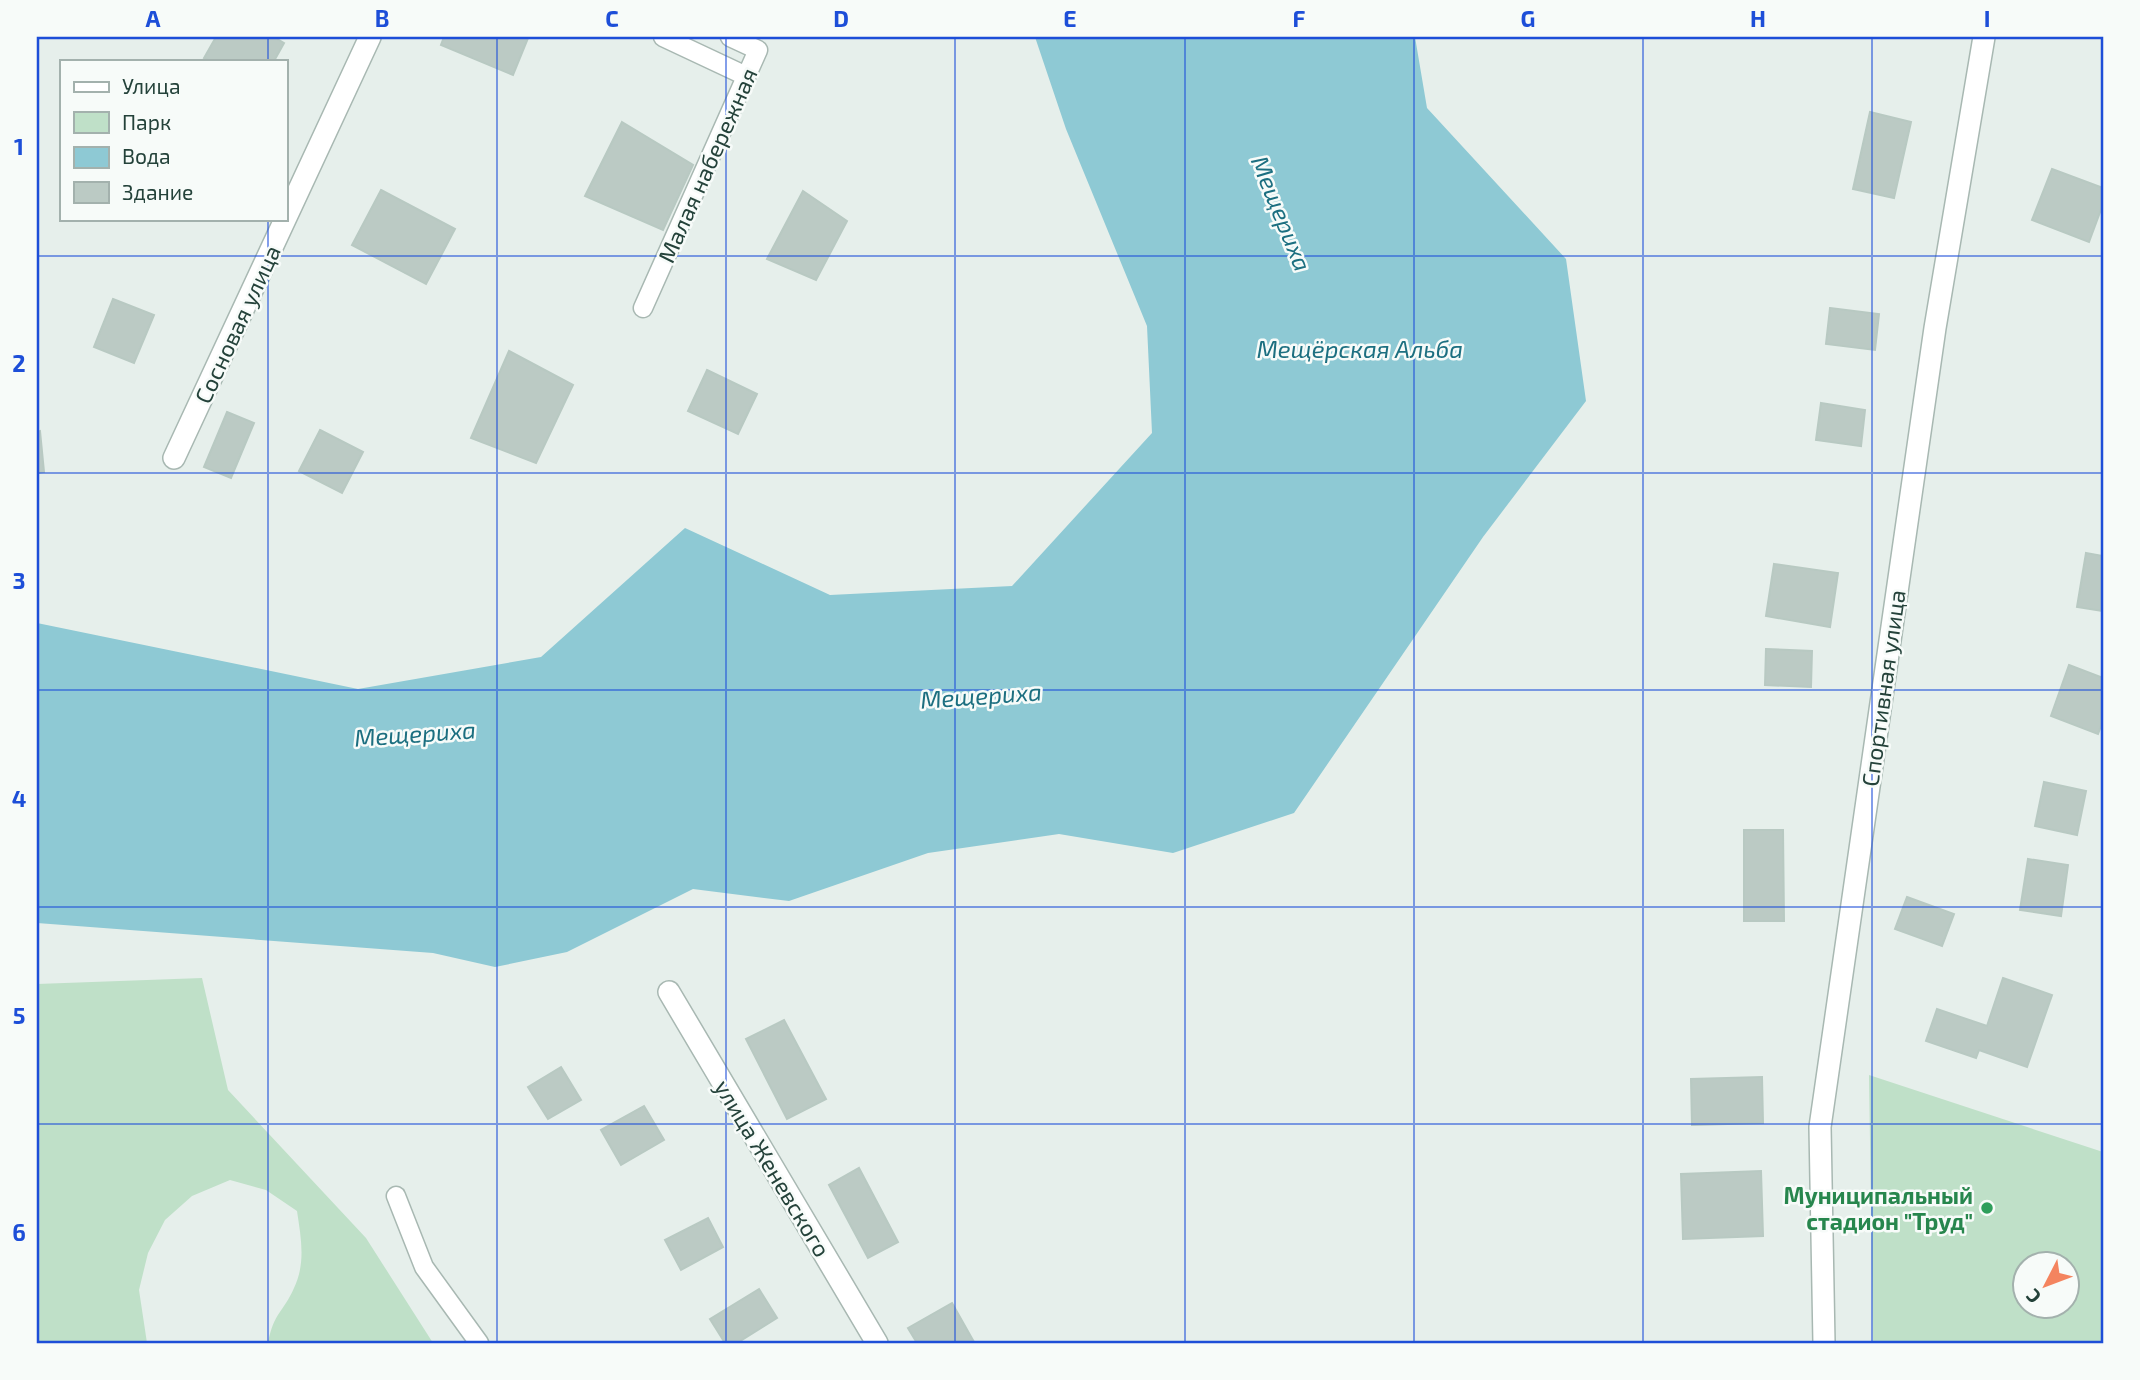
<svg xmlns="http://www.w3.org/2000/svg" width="2140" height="1380" viewBox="0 0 2140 1380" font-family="'Exo 2',sans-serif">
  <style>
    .green { fill: #bfe0c8; fill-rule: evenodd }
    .water { fill: #8ec9d4 }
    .building { fill: #bbcac4; stroke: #b8c9c2; stroke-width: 2 }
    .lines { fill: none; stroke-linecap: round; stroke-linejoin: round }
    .lane-casing { stroke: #a8b8b2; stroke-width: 21 }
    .street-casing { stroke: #a8b8b2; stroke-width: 24 }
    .lane { stroke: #fff; stroke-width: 18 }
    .street { stroke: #fff; stroke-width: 21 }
    .grid { fill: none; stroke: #1d4ed8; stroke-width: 2; stroke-opacity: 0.55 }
    .leisure-dot { fill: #2e9e5b; stroke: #f7fbf9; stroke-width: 2.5 }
    .labels { text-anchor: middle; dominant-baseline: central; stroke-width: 5; stroke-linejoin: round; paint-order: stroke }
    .street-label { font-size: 23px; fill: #24423a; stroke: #f7fbf9 }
    .leisure-label { font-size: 23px; font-weight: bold; fill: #27864d; stroke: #f7fbf9; text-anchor: end }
    .water-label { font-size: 24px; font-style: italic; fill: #1c6f80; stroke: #f7fbf9 }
    .neatline { fill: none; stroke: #1d4ed8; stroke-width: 2.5 }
    .grid-label { font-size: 23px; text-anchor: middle; font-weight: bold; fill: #1d4ed8 }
  </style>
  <rect width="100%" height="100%" fill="#e6efeb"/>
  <g class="green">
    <path d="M202 978 228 1090 366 1238 433 1343H268C274 1312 283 1313 294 1288 306 1263 301 1238 297 1211L266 1190 230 1180 192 1196 165 1220 148 1253 139 1290 147 1343H37V984Z"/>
    <path d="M1869 1075 2103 1152V1343H1873ZM2024 1264H2066V1306H2024Z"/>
  </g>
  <path class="water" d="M1035 37H1415L1427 108 1566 259 1586 401 1483 537 1294 813 1173 853 1059 834 928 853 789 901 693 889 567 952 495 967 433 953 37 923V623L358 689 541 657 685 528 830 595 1012 586 1152 433 1147 326 1066 129Z"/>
  <g class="building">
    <path d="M216 37H274L284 43 274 61H210L204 58Z"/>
    <path d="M444 37H525L528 38 513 75 441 45Z"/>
    <path d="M1870 112 1911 122 1894 198 1853 189Z"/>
    <path d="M622 122 693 165 663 230 585 196Z"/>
    <path d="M2052 169 2103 188V204L2089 242 2032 220Z"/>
    <path d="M381 190 455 229 426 284 352 245Z"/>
    <path d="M803 191 847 221 816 280 767 259Z"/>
    <path d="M113 299 154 315 134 363 94 347Z"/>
    <path d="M1830 308 1879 314 1875 350 1826 344Z"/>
    <path d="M509 351 573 385 536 463 471 438Z"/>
    <path d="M707 370 757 394 738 434 688 411Z"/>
    <path d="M1821 403 1865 410 1861 446 1816 440Z"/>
    <path d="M227 412 254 423 231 478 204 467Z"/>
    <path d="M320 430 363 452 342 493 299 471Z"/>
    <path d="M40 431 44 472 37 473V432Z"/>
    <path d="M2086 553 2103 556V611L2077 607Z"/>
    <path d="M1774 564 1838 573 1830 627 1766 616Z"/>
    <path d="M1766 649 1812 651 1811 687 1765 685Z"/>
    <path d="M2069 665 2103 678V721L2098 734 2051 716Z"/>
    <path d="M2044 782 2086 791 2077 835 2035 826Z"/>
    <path d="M1744 830H1783L1784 921H1744Z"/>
    <path d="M2028 859 2068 865 2061 916 2020 910Z"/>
    <path d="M1907 897 1954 914 1942 946 1895 929Z"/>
    <path d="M2003 978 2052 995 2027 1067 1979 1050 1976 1058 1926 1041 1937 1009 1987 1026Z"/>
    <path d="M784 1020 826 1099 787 1119 746 1039Z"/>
    <path d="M561 1067 581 1100 548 1119 528 1087Z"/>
    <path d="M1762 1077 1763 1123 1692 1125 1691 1079Z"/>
    <path d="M644 1106 664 1140 621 1165 601 1130Z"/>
    <path d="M859 1168 898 1242 868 1258 829 1185Z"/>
    <path d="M1761 1171 1763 1236 1683 1239 1681 1174Z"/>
    <path d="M708 1218 723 1247 681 1270 665 1240Z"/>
    <path d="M759 1289 777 1318 737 1343H725L710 1319Z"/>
    <path d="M952 1303 974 1342 917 1343 908 1328Z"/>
  </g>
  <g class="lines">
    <defs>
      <g id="lane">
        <path d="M663 37 746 76"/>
        <path d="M643 308 758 50 730 37"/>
        <path d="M396 1196 424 1267 479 1343"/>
      </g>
      <g id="street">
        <path d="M174 458 370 37"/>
        <path d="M669 992 877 1343"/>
        <path d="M1824 1343 1820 1127 1935 328 1984 37"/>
      </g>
    </defs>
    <use href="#lane" class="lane-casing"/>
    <use href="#street" class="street-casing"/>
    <use href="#lane" class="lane"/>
    <use href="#street" class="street"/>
  </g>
  <path class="grid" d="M268 37V61M497 37V1343M726 37V1343M955 37V1343M1185 37V1343M1414 37V1343M1643 37V1343M1872 37V1343M268 219V1343M37 256H2103M37 473H2103M37 690H2103M37 907H2103M37 1124H2103"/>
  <circle class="leisure-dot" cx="1987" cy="1208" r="7"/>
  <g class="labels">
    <g class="street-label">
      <text transform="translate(707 165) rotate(-66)">Малая набережная</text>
      <text transform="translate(237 324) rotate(-65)">Сосновая улица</text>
      <text transform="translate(1883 688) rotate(-82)">Спортивная улица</text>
      <text transform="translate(773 1168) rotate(59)">улица Женевского</text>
    </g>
    <g class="leisure-label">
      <text x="1973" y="1195">Муниципальный<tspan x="1973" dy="26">стадион "Труд"</tspan></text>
    </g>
    <g class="water-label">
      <text transform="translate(1282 213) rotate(68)">Мещериха</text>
      <text x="1360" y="348">Мещёрская Альба</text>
      <text transform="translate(981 695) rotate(-4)">Мещериха</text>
      <text transform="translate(415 733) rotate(-4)">Мещериха</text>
    </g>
  </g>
  <rect width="2140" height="1380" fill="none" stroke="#f7fbf9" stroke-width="77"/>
  <rect x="60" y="60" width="228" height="161" fill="#f7fbf9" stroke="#a3b1ad" stroke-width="2"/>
  <rect x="74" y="82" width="35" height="10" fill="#ffffff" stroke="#a3b1ad" stroke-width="2"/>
  <text x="122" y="94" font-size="21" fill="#24423a">Улица</text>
  <rect x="74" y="112" width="35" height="21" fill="#bfe0c8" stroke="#a3b1ad" stroke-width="2"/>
  <text x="122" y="130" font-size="21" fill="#24423a">Парк</text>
  <rect x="74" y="147" width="35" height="21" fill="#8ec9d4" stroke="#a3b1ad" stroke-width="2"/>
  <text x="122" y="164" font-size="21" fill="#24423a">Вода</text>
  <rect x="74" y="182" width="35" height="21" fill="#bbcac4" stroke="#a3b1ad" stroke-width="2"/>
  <text x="122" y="200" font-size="21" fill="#24423a">Здание</text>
  <g transform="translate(2046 1285) rotate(228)"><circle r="33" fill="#f7fbf9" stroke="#a3b1ad" stroke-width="2"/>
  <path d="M0-5L12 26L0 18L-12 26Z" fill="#f4845f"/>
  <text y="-10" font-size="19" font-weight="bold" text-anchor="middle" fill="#24423a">С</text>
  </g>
  <rect x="38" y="38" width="2064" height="1304" class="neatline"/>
  <g class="grid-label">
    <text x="153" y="27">A</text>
    <text x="382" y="27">B</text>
    <text x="612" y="27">C</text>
    <text x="841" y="27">D</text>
    <text x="1070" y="27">E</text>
    <text x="1299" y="27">F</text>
    <text x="1528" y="27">G</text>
    <text x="1758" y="27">H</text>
    <text x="1987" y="27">I</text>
    <text x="19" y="155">1</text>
    <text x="19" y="372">2</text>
    <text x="19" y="589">3</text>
    <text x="19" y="807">4</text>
    <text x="19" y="1024">5</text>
    <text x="19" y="1241">6</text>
  </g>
</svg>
